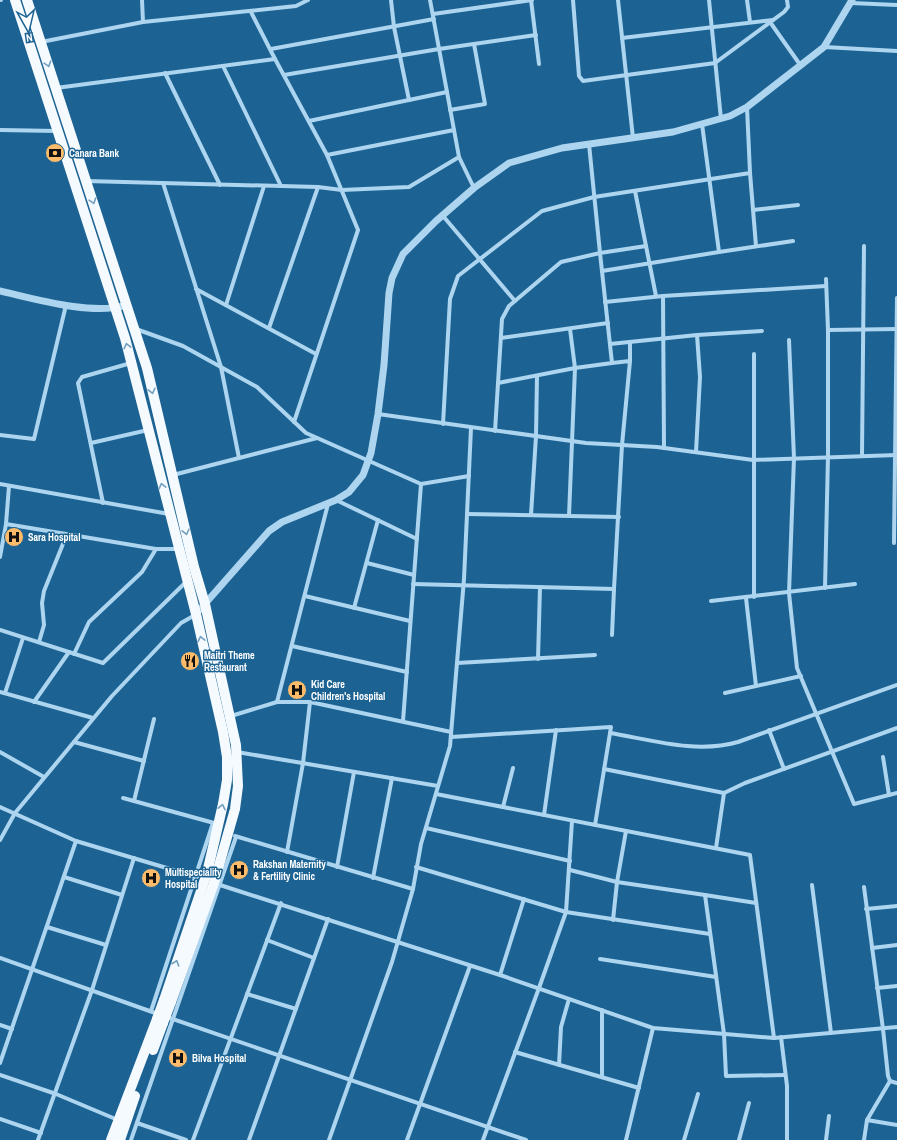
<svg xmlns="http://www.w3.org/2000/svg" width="897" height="1140" viewBox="0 0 897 1140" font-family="'Archivo Narrow',sans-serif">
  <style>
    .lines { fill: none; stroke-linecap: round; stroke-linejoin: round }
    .minor { stroke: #add5ef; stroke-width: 4 }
    .tertiary { stroke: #add5ef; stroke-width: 7 }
    .primary { stroke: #f5faff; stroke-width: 10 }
    .primary-bridge { stroke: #f5faff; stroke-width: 10 }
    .oneway { stroke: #739fbe }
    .labels { text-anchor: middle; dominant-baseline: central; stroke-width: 3; stroke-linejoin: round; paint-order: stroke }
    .poi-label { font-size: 10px; font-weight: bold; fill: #fff; stroke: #1c6393; text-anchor: start }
  </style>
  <rect width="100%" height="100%" fill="#1c6393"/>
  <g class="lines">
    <g class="minor">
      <path d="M0 0H1"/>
      <path d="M142 0 143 22"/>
      <path d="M391 0 394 27 409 100"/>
      <path d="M430 0 459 157 474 188"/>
      <path d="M531 0 539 64"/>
      <path d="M573 0 579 76 583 81 715 63 784 12 788 7 787 0"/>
      <path d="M618 0 633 138"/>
      <path d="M709 0 721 119"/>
      <path d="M747 0 750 22"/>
      <path d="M851 3 897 5"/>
      <path d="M251 12 275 59"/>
      <path d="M433 14 532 0"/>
      <path d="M770 22 801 66"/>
      <path d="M622 38 773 20"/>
      <path d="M41 42 143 22 296 6 308 0"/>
      <path d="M824 47 897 51"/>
      <path d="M271 49 434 19"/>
      <path d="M223 66 281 186"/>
      <path d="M165 73 220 185"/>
      <path d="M284 75 439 49 536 35"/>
      <path d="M56 88 275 59 327 155 358 230 294 422"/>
      <path d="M450 110 485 104 474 44"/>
      <path d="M309 121 447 92"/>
      <path d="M0 130 57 131"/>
      <path d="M327 155 454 130"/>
      <path d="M750 173 756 246"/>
      <path d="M86 181 318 187 342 190 409 187 459 157"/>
      <path d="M163 183 221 367 239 458"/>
      <path d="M635 191 656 296"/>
      <path d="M753 210 798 205"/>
      <path d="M443 216 515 301"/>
      <path d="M719 252 793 241"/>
      <path d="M602 271 719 252 702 124"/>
      <path d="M826 279 828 330"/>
      <path d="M196 289 316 354"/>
      <path d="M663 296 664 448"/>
      <path d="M605 302 663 296 826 286"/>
      <path d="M226 305 264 186"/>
      <path d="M269 328 318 187"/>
      <path d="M136 329 183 346 257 387 306 433 421 484 403 721"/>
      <path d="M501 338 608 323"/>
      <path d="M789 340 794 458 789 593 797 668 854 804 897 793"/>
      <path d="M630 342V361"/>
      <path d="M610 344 697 335 762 331"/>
      <path d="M754 354V597"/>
      <path d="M498 383 575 368 612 363 600 253 646 246"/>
      <path d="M378 414 586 443 657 447 753 460 897 455"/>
      <path d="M443 424 450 299 458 276 542 211 594 197 750 173 747 107"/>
      <path d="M495 431 502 319 509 306 561 262 600 253 589 144"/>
      <path d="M0 435 34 439 66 305"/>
      <path d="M91 443 148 430"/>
      <path d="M696 452 700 377 697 335"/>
      <path d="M862 455 864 246"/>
      <path d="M173 475 317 438"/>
      <path d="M0 484 169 514"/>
      <path d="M421 484 469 476"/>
      <path d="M336 500 417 539"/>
      <path d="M103 503 78 383 82 377 131 363"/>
      <path d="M467 514 619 517"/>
      <path d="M531 515 536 436 537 376"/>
      <path d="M569 516 575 368 570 329"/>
      <path d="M6 524 9 486"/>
      <path d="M894 543 897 298"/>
      <path d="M0 557 6 524 156 549H178"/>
      <path d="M367 563 414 575"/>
      <path d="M413 584 614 589 622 445 630 361 612 363"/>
      <path d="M825 588 828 456V330L897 329"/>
      <path d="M305 596 410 621"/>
      <path d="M746 598 756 686"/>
      <path d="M711 601 855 584"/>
      <path d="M354 608 378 520"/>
      <path d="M0 630 103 663 186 582"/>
      <path d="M612 635 614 589"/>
      <path d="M39 642 44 625 42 603 44 591 67 534"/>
      <path d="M292 646 407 672"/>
      <path d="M74 654 89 622 142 572 156 549"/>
      <path d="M538 659 540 587"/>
      <path d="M457 663 595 655"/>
      <path d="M0 692 93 718"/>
      <path d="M5 693 23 638"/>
      <path d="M725 693 801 676"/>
      <path d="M34 702 69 652"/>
      <path d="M277 702 328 504"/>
      <path d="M310 702 451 732"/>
      <path d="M231 716 277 702H310L303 763 287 852"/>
      <path d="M769 730 784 769"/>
      <path d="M610 733C652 740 696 754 738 742L897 685"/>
      <path d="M451 737 611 727 595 825"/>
      <path d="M74 742 144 761"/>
      <path d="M0 752 44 777"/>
      <path d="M237 752 438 786"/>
      <path d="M883 757 889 795"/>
      <path d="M604 769 724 793 745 783 897 728"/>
      <path d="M123 798 214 823"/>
      <path d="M134 801 154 719"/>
      <path d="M0 807 76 841 197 877"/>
      <path d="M503 807 513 768"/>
      <path d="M544 815 556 730"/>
      <path d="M426 828 570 861"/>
      <path d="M235 836 413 889"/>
      <path d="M0 840 15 813 112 696 181 623 195 615"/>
      <path d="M716 848 724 793"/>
      <path d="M337 867 354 772"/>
      <path d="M416 867 566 912 710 934"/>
      <path d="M570 870 617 882 705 895"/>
      <path d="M64 877 122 895"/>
      <path d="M373 878 392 778"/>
      <path d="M220 885 500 975 653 1028 774 1038 750 855 436 794"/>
      <path d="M812 885 831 1033"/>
      <path d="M864 887 883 1029 888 1076 890 1081 897 1083"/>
      <path d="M756 903 705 895 724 1034 726 1076 785 1075"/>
      <path d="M866 909 897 906"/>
      <path d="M613 920 617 882 626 831"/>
      <path d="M47 927 106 945"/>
      <path d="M267 940 314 958"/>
      <path d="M872 948 897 945"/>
      <path d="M0 958 158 1014"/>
      <path d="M600 959 716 977"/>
      <path d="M500 975 524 899"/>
      <path d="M877 988 897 986"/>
      <path d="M247 994 296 1009"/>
      <path d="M602 1010V1077"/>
      <path d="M151 1011 213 823"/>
      <path d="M167 1017 526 1140"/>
      <path d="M0 1025 12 1029"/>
      <path d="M781 1037 787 1086V1140"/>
      <path d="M774 1038 897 1027"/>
      <path d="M515 1052 639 1088"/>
      <path d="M0 1063 76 841"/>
      <path d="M559 1065 561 1027 569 999"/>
      <path d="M0 1075 56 1094 118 1120"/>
      <path d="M0 1119 41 1133"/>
      <path d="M867 1120 890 1081"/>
      <path d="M137 1123 186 1140"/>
      <path d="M38 1140 92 990 134 858"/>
      <path d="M131 1140 236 837"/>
      <path d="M193 1140 281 903"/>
      <path d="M249 1140 328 919"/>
      <path d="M329 1140 392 962 413 889 421 844 450 746 464 579 471 428"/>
      <path d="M407 1140 470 966"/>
      <path d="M483 1140 539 988 566 912 572 821"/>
      <path d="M626 1140 653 1028"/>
      <path d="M684 1140 698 1094"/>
      <path d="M739 1140 749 1103"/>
      <path d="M826 1140 829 1116"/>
      <path d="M864 1140 867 1120 897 1125"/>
    </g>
    <g class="tertiary">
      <path d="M0 291C35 299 93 316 126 305"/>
      <path d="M196 614 269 531 282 522 336 500 349 492 363 475 371 453 378 414 384 365 389 293 392 278 403 254 436 221 474 188 509 163 562 148 673 132 730 116 747 107 824 47 852 0"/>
    </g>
    <g class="primary">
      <path d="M15 0 125 338 196 614 223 732 227 757V780L223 804 207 873 164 1000"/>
      <path d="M27 0 147 368 194 567 205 604 236 745 238 786 235 809 214 883 171 1002"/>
      <path d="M153 1050 163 1023"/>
      <path d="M111 1140 157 1019"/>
      <path d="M120 1140 135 1096"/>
    </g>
    <g class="primary-bridge">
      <path d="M157 1019 164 1000"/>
      <path d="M163 1023 171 1002"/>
    </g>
  </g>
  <defs><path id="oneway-chevron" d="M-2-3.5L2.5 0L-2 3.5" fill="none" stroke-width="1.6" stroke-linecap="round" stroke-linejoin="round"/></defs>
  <g class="oneway">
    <use href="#oneway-chevron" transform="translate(48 64) rotate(72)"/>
    <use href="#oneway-chevron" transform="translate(93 201) rotate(72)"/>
    <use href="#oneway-chevron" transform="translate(127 346) rotate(-104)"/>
    <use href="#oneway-chevron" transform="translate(152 391) rotate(77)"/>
    <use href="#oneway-chevron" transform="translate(162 486) rotate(-104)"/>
    <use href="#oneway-chevron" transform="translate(186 532) rotate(77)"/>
    <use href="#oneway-chevron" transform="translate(201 639) rotate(-103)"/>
    <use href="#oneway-chevron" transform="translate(222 807) rotate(-78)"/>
    <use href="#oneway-chevron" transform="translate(176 963) rotate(-71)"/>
  </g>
  <defs>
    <symbol id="bank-disc" viewBox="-11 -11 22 22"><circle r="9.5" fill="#febc6b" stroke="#1c6393"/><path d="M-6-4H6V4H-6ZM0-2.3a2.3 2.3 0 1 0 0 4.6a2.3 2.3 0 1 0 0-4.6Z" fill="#111"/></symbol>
    <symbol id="hospital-disc" viewBox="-11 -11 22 22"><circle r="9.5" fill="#febc6b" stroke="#1c6393"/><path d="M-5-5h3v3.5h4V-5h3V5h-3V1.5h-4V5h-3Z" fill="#111"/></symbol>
    <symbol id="restaurant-disc" viewBox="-11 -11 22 22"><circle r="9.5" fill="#febc6b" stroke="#1c6393"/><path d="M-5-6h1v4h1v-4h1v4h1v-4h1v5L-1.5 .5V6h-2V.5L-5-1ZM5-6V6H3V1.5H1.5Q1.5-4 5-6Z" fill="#111"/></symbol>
  </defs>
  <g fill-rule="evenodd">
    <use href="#bank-disc" x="44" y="142" width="22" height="22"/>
    <use href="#hospital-disc" x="3" y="526" width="22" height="22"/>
    <use href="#restaurant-disc" x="179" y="650" width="22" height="22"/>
    <use href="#hospital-disc" x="286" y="679" width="22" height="22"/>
    <use href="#hospital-disc" x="228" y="859" width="22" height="22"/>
    <use href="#hospital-disc" x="140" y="867" width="22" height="22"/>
    <use href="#hospital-disc" x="167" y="1047" width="22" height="22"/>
  </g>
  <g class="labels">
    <g class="poi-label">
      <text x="69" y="153">Canara Bank</text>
      <text x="28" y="537">Sara Hospital</text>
      <text x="204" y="655">Maitri Theme<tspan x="204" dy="12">Restaurant</tspan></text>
      <text x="311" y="684">Kid Care<tspan x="311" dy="12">Children's Hospital</tspan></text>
      <text x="253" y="864">Rakshan Maternity<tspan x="253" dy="12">&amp; Fertility Clinic</tspan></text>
      <text x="165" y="872">Multispeciality<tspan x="165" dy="12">Hospital</tspan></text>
      <text x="192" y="1058">Bilva Hospital</text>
    </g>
  </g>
  <g transform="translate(28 28) rotate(172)" stroke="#1c6393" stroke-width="3" paint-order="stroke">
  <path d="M0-3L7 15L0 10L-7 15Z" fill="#ffffff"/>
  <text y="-6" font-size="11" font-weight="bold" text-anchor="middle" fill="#ffffff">N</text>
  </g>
</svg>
